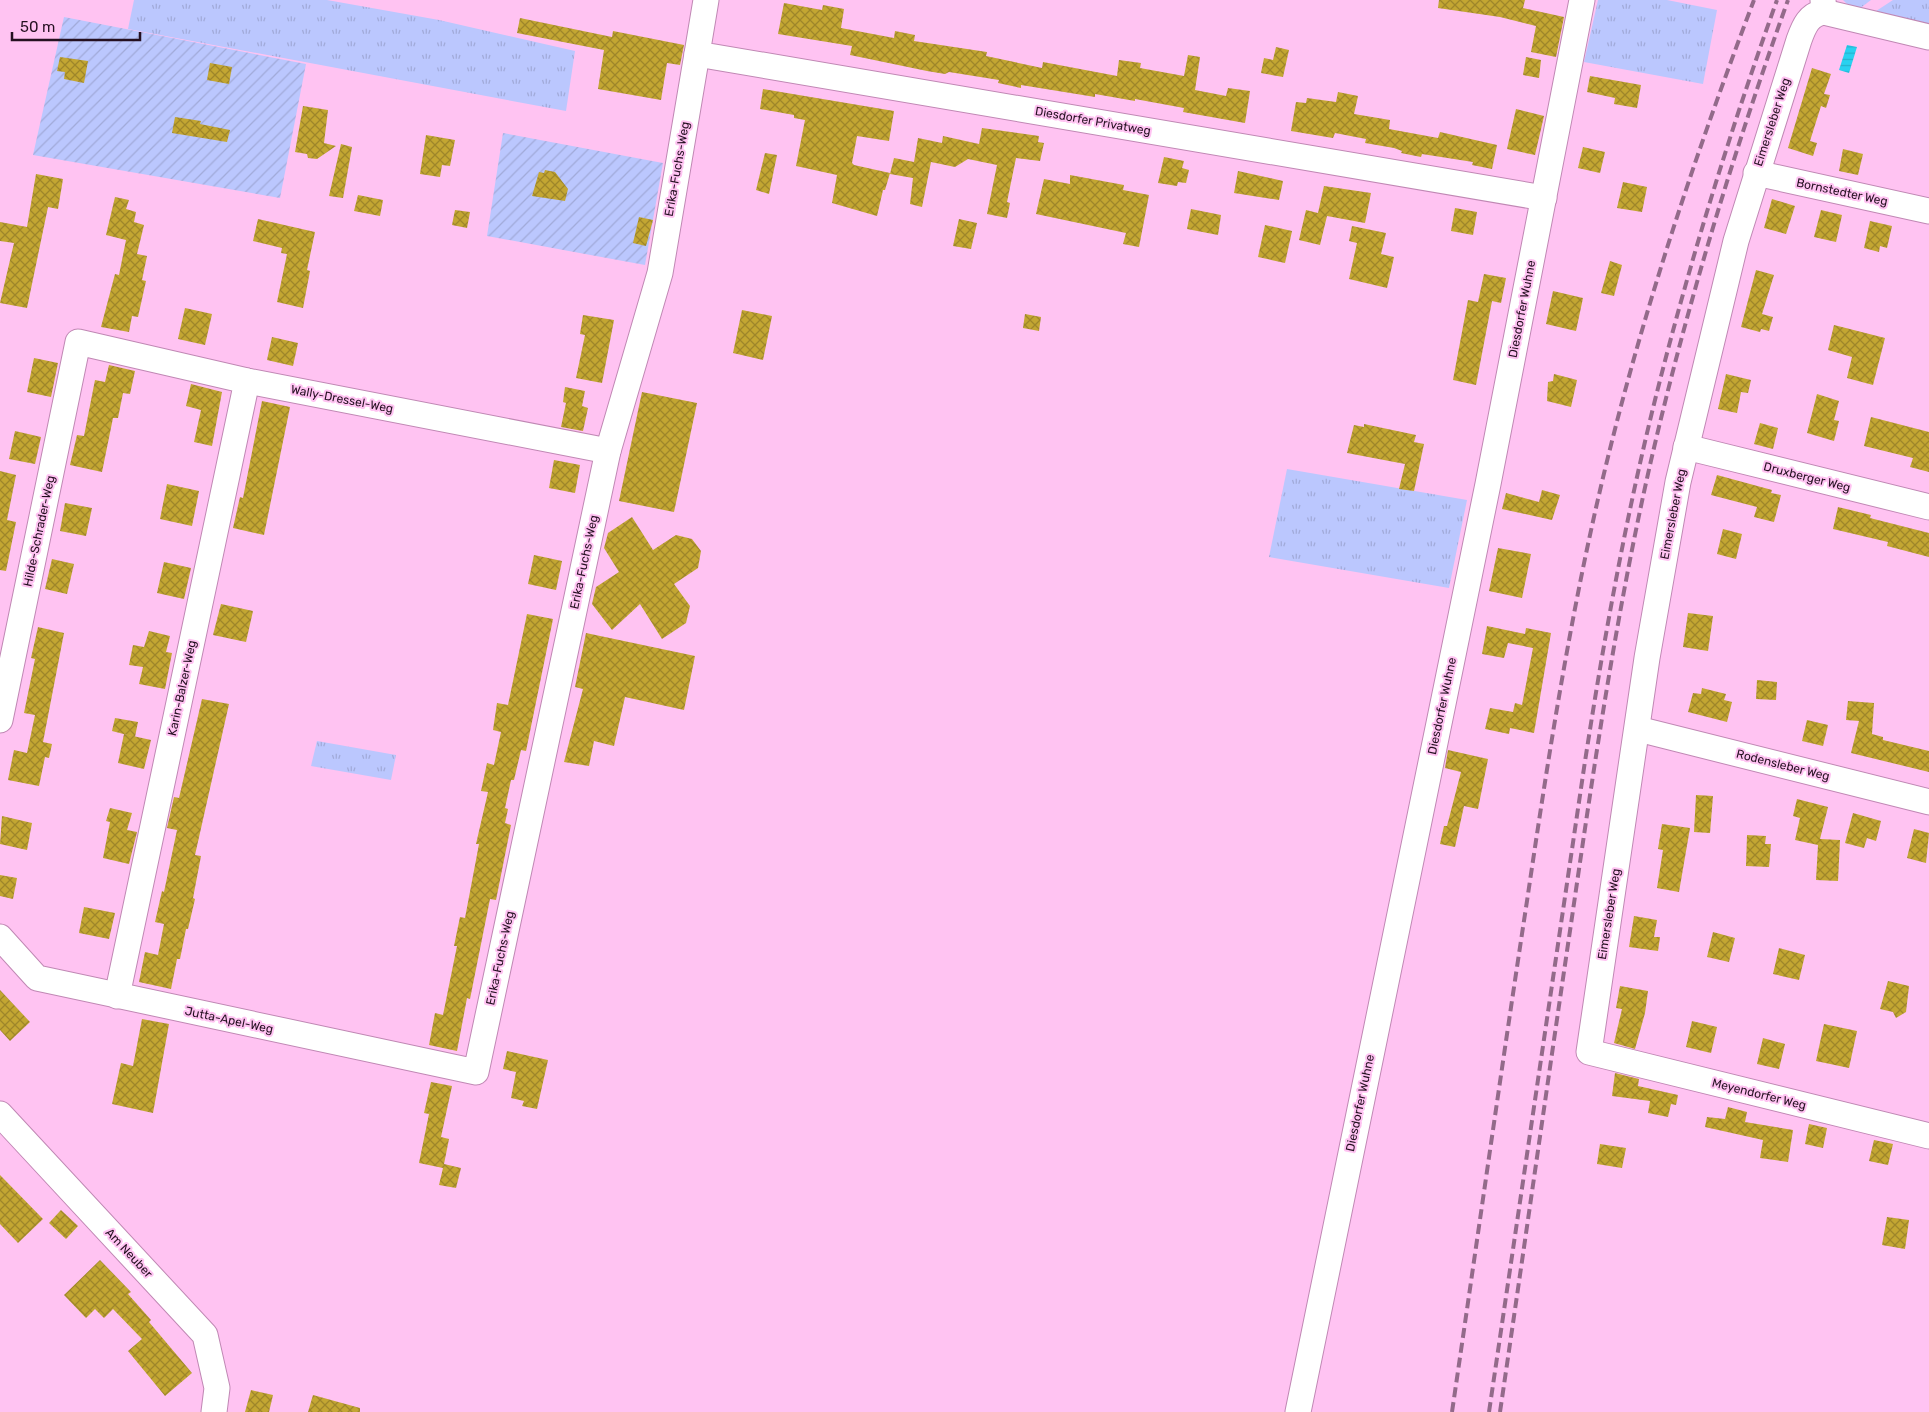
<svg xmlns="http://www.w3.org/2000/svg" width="1929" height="1412" viewBox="0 0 1929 1412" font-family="Rubik,sans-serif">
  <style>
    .grass { fill: url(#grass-tufts) }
    .garden { fill: url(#garden-furrows) }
    .water { fill: url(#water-rules) }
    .building { fill: url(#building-cross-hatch) }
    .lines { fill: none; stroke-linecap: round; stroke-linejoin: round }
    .minor-casing { stroke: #c088b4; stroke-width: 27 }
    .minor { stroke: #fff; stroke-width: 25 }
    .rail { stroke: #936a8a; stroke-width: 4; stroke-dasharray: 10 5; stroke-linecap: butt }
    .labels { text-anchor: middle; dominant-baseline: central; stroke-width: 4; stroke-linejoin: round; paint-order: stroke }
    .street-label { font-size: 12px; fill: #251021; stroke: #ffc3f2 }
  </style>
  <defs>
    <pattern id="grass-tufts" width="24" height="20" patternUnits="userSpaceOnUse" patternTransform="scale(1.25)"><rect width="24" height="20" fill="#bbc7fe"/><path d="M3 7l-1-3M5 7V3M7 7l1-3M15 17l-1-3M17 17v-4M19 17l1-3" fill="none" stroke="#a1aad9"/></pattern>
    <pattern id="garden-furrows" width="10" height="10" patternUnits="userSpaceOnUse" patternTransform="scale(1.25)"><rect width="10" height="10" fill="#bbc7fe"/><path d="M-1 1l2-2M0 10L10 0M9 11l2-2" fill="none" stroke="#a1aad9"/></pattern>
    <pattern id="water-rules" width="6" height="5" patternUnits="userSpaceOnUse" patternTransform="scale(1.25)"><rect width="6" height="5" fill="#28d1f0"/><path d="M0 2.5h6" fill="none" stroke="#24b2ce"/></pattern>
    <pattern id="building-cross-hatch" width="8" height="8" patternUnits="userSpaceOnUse" patternTransform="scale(1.25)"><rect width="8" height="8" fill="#c3a632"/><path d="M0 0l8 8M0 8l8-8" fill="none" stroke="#9e862a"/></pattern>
  </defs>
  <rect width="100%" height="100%" fill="#ffc3f2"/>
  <g class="grass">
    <path d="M134 0H327L439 20 575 51 566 111 128 29Z"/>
    <path d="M1598 0H1667L1717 10 1703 84 1584 62Z"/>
    <path d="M1843 0H1871L1855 12Z"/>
    <path d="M1893 0H1929V31L1870 15Z"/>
    <path d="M1287 469 1467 500 1449 588 1269 557Z"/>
    <path d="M317 741 396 755 391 780 311 766Z"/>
  </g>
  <g class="garden">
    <path d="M64 17 306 64 280 198 33 155Z"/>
    <path d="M503 133 663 163 645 265 487 236Z"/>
  </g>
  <path class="water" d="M1847 45 1857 47 1849 73 1839 70Z"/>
  <g class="building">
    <path d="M1439 0H1525L1523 8 1564 17 1556 57 1531 52 1536 26 1500 17 1438 8Z"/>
    <path d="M784 3 822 10 823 5 844 9 841 28 894 38 895 31 915 35 914 41 987 52 986 56 1042 68 1043 62 1117 76 1119 60 1141 63 1140 68 1184 76 1188 55 1200 57 1195 90 1226 96 1228 88 1250 91 1245 123 1183 112 1184 108 1135 99V101L1095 94V97L1021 85V88L998 83 999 80 949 72 945 74 927 71 850 55 852 46 778 34Z"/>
    <path d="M520 18 612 37 613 31 684 45 680 65 667 63 661 100 598 89 604 50 517 33Z"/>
    <path d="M1276 47 1289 50 1283 77 1261 73 1264 58 1273 60Z"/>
    <path d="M60 57 88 61 84 83 64 79 65 72 57 71Z"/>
    <path d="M1526 57 1541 60 1539 78 1523 75Z"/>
    <path d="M210 63 232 67 229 84 207 80Z"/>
    <path d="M1812 68 1831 74 1824 94 1830 95 1826 108 1821 106 1810 141 1817 143 1813 156 1788 148Z"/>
    <path d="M1590 76 1641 85 1637 108 1614 104 1615 98 1587 92Z"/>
    <path d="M763 89 894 111 889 141 857 136 852 163 854 165 890 173 885 190H883L877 216 832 203 837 175 796 166 805 120 794 118V115L760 109Z"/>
    <path d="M1338 92 1358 96 1354 114 1390 120 1389 129 1438 138 1440 132 1497 145 1492 169 1472 165 1473 162 1422 154 1421 157 1401 153 1402 151 1394 148 1365 143 1366 139 1335 133 1333 138 1291 131 1296 102 1306 103 1307 98 1336 102Z"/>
    <path d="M303 106 328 110 324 143 336 146 317 159 308 158 307 154 295 152Z"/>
    <path d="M1516 109 1544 116 1535 155 1507 149Z"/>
    <path d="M175 117 201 121 200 124 230 130 227 142 172 133Z"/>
    <path d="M982 128 1039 136 1038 142 1044 143 1040 161 1016 158 1007 202 1010 203 1007 218 987 214 997 165 968 159 955 167 931 162 922 207 910 204 913 178 890 174 894 158 914 162 918 138 942 143 943 136 979 144Z"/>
    <path d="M426 135 455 140 450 166 442 165 440 177 420 174Z"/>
    <path d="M341 144 352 147 343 198 329 196Z"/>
    <path d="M1583 147 1605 152 1600 173 1578 168Z"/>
    <path d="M1843 149 1863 154 1858 175 1839 171Z"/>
    <path d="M765 153 777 155 769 194 756 190Z"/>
    <path d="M1164 157 1184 161 1182 168 1189 170 1186 183 1178 182 1177 186 1158 183Z"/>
    <path d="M545 170 555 172 568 189 565 201 532 196 539 172 544 173Z"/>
    <path d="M1238 171 1283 181 1279 200 1234 193Z"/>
    <path d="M36 174 63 179 58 209 48 207 27 308 0 303 14 243 0 241V222L27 227Z"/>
    <path d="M1070 175 1124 185 1123 190 1149 195 1139 247 1123 244 1126 233 1036 214 1044 179 1070 184Z"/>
    <path d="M1623 182 1647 187 1642 212 1617 208Z"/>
    <path d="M1324 186 1371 193 1365 223 1327 216 1320 245 1299 240 1306 210 1318 213Z"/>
    <path d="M358 195 383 200 380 216 354 211Z"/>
    <path d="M115 197 129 200 126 209 136 212 134 222 144 225 137 254 147 256 142 280 146 281 138 317 132 316 129 332 101 327 115 274 119 275 126 240 106 235Z"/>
    <path d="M1772 199 1795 206 1786 234 1764 228Z"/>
    <path d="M1455 208 1477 212 1473 235 1451 231Z"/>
    <path d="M1191 209 1221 215 1218 235 1187 229Z"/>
    <path d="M455 210 470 212 467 228 452 225Z"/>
    <path d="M1821 210 1842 215 1836 242 1814 237Z"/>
    <path d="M639 217 653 220 646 246 633 243Z"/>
    <path d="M258 219 315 232 307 270 310 271 303 308 277 302 287 254 281 253 282 248 253 241Z"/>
    <path d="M959 219 977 223 971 249 953 246Z"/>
    <path d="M1870 221 1892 226 1887 248 1880 246 1879 252 1864 248Z"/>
    <path d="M1265 225 1292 231 1285 263 1258 257Z"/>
    <path d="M1352 226 1386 233 1381 254 1394 257 1387 288 1349 279 1357 243 1349 241Z"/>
    <path d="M1610 261 1622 265 1614 296 1601 293Z"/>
    <path d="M1756 270 1774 275 1762 314 1773 317 1769 331 1761 329 1760 332 1741 327Z"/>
    <path d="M1484 274 1506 278 1501 303 1492 301 1476 385 1453 380 1468 300 1478 302Z"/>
    <path d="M1553 291 1583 298 1576 331 1546 324Z"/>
    <path d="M185 308 212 314 205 345 178 339Z"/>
    <path d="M742 310 772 316 763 360 733 353Z"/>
    <path d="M1025 314 1041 317 1039 331 1023 328Z"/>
    <path d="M583 315 614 320 602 383 576 378 585 335 580 334Z"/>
    <path d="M1834 325 1885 338 1873 385 1847 378 1852 357 1828 350Z"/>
    <path d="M272 337 298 343 293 366 267 360Z"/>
    <path d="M34 358 58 363 51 397 27 392Z"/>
    <path d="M109 365 135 371 130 394 123 393 118 418H113L102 472 70 465 77 435 84 436 95 380 105 382Z"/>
    <path d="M1554 374 1577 380 1571 407 1547 401 1548 382 1553 381Z"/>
    <path d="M1726 374 1751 380 1748 393 1741 392 1737 413 1718 409Z"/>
    <path d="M191 384 222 392 212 446 194 442 201 410 186 406Z"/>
    <path d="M565 387 585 391 582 406 588 408 583 431 561 427 566 403 563 402Z"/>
    <path d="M642 392 697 403 674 512 619 501Z"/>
    <path d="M1817 394 1839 401 1834 420 1839 421 1834 441 1807 433Z"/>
    <path d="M262 401 290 407 264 535 233 528 240 497 243 498Z"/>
    <path d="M1871 417 1929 432V472L1910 467 1913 458 1864 446Z"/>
    <path d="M1760 423 1778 428 1773 449 1754 444Z"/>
    <path d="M1364 424 1416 435 1414 442 1424 444 1414 491 1399 489 1405 464 1347 453 1354 425 1364 427Z"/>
    <path d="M15 431 41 437 35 464 9 459Z"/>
    <path d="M554 460 580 465 575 493 549 488Z"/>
    <path d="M0 471 16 475 7 520 16 522 6 571 0 570Z"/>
    <path d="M1717 475 1772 490 1771 493 1781 495 1774 522 1754 517 1757 507 1711 495Z"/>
    <path d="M167 484 199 491 192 526 160 519Z"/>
    <path d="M1542 490 1560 495 1552 520 1502 509 1506 493 1539 502Z"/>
    <path d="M65 503 92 508 86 536 60 531Z"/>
    <path d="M1838 507 1871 515 1870 518 1929 533V557L1887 546 1888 542 1833 529Z"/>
    <path d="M632 517 653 550 676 535 692 539 701 551 698 568 674 584 690 606 686 623 662 639 640 604 612 630 592 604 596 587 619 572 604 548 608 533Z"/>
    <path d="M1723 529 1742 534 1736 559 1717 554Z"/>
    <path d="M1498 548 1531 554 1522 598 1489 591Z"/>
    <path d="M534 555 562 561 556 590 528 584Z"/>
    <path d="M52 559 74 564 67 594 45 589Z"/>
    <path d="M164 562 191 568 184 599 157 593Z"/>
    <path d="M221 604 253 611 246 642 213 635Z"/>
    <path d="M1688 613 1713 616 1708 651 1683 647Z"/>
    <path d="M527 614 553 619 526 751 521 750 514 780H511L505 808 508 809 505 823 511 825 496 900 490 899 470 999 467 998 457 1051 429 1045 435 1013 443 1015 457 946H454L460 917 465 918 479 844H476L488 792 481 791 487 763 494 765 501 732 493 730 497 703 508 705Z"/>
    <path d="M1487 626 1525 634 1526 628 1551 633 1534 733 1510 728 1509 734 1485 729 1490 708 1513 712 1515 703 1522 705 1533 648 1508 643 1504 658 1482 654Z"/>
    <path d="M38 627 64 633 43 742 52 744 49 758 45 757 39 786 8 780 14 750 27 753 35 715 24 713 35 659 31 658Z"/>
    <path d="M149 631 170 636 166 652 172 653 165 689 139 684 143 667 129 665 133 645 144 647Z"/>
    <path d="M586 633 695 656 684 710 625 697 614 746 594 741 589 766 564 762 583 689 575 687Z"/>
    <path d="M1757 680 1777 682 1776 700 1756 699Z"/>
    <path d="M1702 688 1726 694 1724 700 1732 702 1727 722 1688 712 1693 693 1701 694Z"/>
    <path d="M202 699 229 704 195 855 201 856 193 898 195 899 188 929H186L180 959H177L171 989 139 982 145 952 158 955 164 924 155 922 162 891 164 892 177 830 167 828 174 797 179 798Z"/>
    <path d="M1848 701 1874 703 1872 734 1883 737V740L1929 751V772L1851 753 1859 721 1846 720Z"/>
    <path d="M115 718 138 722 135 737 112 731Z"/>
    <path d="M1807 720 1828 725 1823 746 1802 741Z"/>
    <path d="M124 734 151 740 144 769 118 763Z"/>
    <path d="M1448 750 1488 759 1478 809 1464 806 1455 847 1440 844 1444 826H1447L1461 772 1445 768Z"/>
    <path d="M1696 795 1713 796 1710 833 1694 832Z"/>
    <path d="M1797 799 1828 807 1820 839 1840 840 1838 881 1816 880 1818 845 1795 840 1800 818 1793 816Z"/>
    <path d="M110 808 132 813 127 830 137 832 129 864 103 858 110 822 106 821Z"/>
    <path d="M1853 813 1881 821 1876 841 1867 838 1864 848 1845 843Z"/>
    <path d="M2 816 32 823 27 850 0 844Z"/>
    <path d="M1662 824 1690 828 1679 892 1657 888 1663 850 1658 849Z"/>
    <path d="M1914 829 1929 833 1926 863 1907 858Z"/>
    <path d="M1747 835 1766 836 1765 844H1771L1769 867 1746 866Z"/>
    <path d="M0 875 17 878 13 899 0 896Z"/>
    <path d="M84 907 115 913 109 939 79 933Z"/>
    <path d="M1634 916 1657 920 1654 937H1660L1658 951 1629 947Z"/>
    <path d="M1713 932 1735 938 1729 962 1707 957Z"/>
    <path d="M1779 948 1805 955 1799 980 1773 974Z"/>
    <path d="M1888 981 1909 986 1906 1012 1896 1018 1893 1012 1880 1009Z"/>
    <path d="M1620 986 1648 991 1645 1013 1635 1049 1614 1043 1622 1009 1616 1008Z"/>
    <path d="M0 990 30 1022 10 1041 0 1030Z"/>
    <path d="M142 1019 169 1024 153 1113 112 1104 121 1063 133 1066Z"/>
    <path d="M1692 1021 1717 1027 1711 1053 1686 1047Z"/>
    <path d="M1824 1024 1857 1031 1849 1068 1816 1061Z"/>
    <path d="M1763 1038 1785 1044 1779 1069 1757 1064Z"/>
    <path d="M507 1051 548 1060 537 1109 522 1106 524 1101 511 1098 516 1072 503 1069Z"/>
    <path d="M1615 1073 1639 1079 1638 1086 1678 1095 1676 1105 1671 1104 1668 1117 1648 1113 1650 1101 1612 1096Z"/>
    <path d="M431 1082 452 1086 441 1137 449 1139 444 1164 461 1168 456 1188 439 1185 443 1168 419 1163 429 1114 424 1113Z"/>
    <path d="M1728 1107 1747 1112 1745 1122 1793 1130 1788 1162 1760 1158 1763 1140 1705 1127 1707 1117 1725 1119Z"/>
    <path d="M1809 1124 1827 1128 1823 1148 1805 1144Z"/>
    <path d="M1874 1140 1893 1144 1888 1165 1869 1161Z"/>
    <path d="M1600 1144 1626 1148 1622 1168 1597 1164Z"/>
    <path d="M0 1175 43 1219 18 1243 0 1224Z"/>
    <path d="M61 1210 78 1226 66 1239 49 1223Z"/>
    <path d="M1887 1217 1909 1220 1905 1249 1882 1245Z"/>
    <path d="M100 1260 131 1292 128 1294 151 1320 149 1322 192 1373 165 1396 128 1351 142 1339 113 1309 104 1318 95 1309 86 1318 64 1295Z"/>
    <path d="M251 1390 273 1395 269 1412H245Z"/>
    <path d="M313 1395 360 1408V1412H308Z"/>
  </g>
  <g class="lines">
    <defs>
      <g id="minor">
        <path d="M706 0 697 54 1544 198"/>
        <path d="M1823 0 1824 12C1809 14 1804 26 1799 40L1736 241 1678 482 1647 658 1589 1052 1929 1136"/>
        <path d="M1824 12 1929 37"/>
        <path d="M1756 173 1929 211"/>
        <path d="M1686 447 1929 507"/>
        <path d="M0 720 78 342 247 381 608 451"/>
        <path d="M1638 729 1929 802"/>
        <path d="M0 937 37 978 476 1072 608 451 660 273 697 54"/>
        <path d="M117 996 247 381"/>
        <path d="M0 1114 205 1335 217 1388 214 1412"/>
        <path d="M1298 1412 1488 484 1582 0"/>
      </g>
    </defs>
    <use href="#minor" class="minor-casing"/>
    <use href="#minor" class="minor"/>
    <g class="rail">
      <path d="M1452 1412C1477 1242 1501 1071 1527 901 1549 752 1572 603 1608 457 1646 302 1697 150 1754 0"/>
      <path d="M1489 1412 1584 768C1603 644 1625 521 1655 400 1689 264 1730 131 1777 0"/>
      <path d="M1500 1412C1524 1249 1547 1086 1571 924 1594 766 1617 607 1653 452 1689 298 1735 148 1788 0"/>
    </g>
  </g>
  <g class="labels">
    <g class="street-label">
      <text transform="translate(1093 121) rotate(10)">Diesdorfer Privatweg</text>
      <text transform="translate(1772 122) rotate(-72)">Eimersleber Weg</text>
      <text transform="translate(677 169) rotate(-80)">Erika-Fuchs-Weg</text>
      <text transform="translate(1842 192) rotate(12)">Bornstedter Weg</text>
      <text transform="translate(1522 309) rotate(-79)">Diesdorfer Wuhne</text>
      <text transform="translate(342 399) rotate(11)">Wally-Dressel-Weg</text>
      <text transform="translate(1807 477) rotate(14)">Druxberger Weg</text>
      <text transform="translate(1673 514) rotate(-79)">Eimersleber Weg</text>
      <text transform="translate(39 531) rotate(-78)">Hilde-Schrader-Weg</text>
      <text transform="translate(584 562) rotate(-78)">Erika-Fuchs-Weg</text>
      <text transform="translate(182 688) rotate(-78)">Karin-Balzer-Weg</text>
      <text transform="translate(1442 706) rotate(-78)">Diesdorfer Wuhne</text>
      <text transform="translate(1783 765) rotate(14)">Rodensleber Weg</text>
      <text transform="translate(1609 914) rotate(-81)">Eimersleber Weg</text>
      <text transform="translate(500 958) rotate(-78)">Erika-Fuchs-Weg</text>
      <text transform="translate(229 1020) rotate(12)">Jutta-Apel-Weg</text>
      <text transform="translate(1759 1094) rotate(14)">Meyendorfer Weg</text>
      <text transform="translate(1360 1103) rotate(-78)">Diesdorfer Wuhne</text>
      <text transform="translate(129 1253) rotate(47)">Am Neuber</text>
    </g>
  </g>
  <path d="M12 32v8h128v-8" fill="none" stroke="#251021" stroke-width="2.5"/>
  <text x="20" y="32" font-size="15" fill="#251021" stroke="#ffc3f2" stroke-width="4" paint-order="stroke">50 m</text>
</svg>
